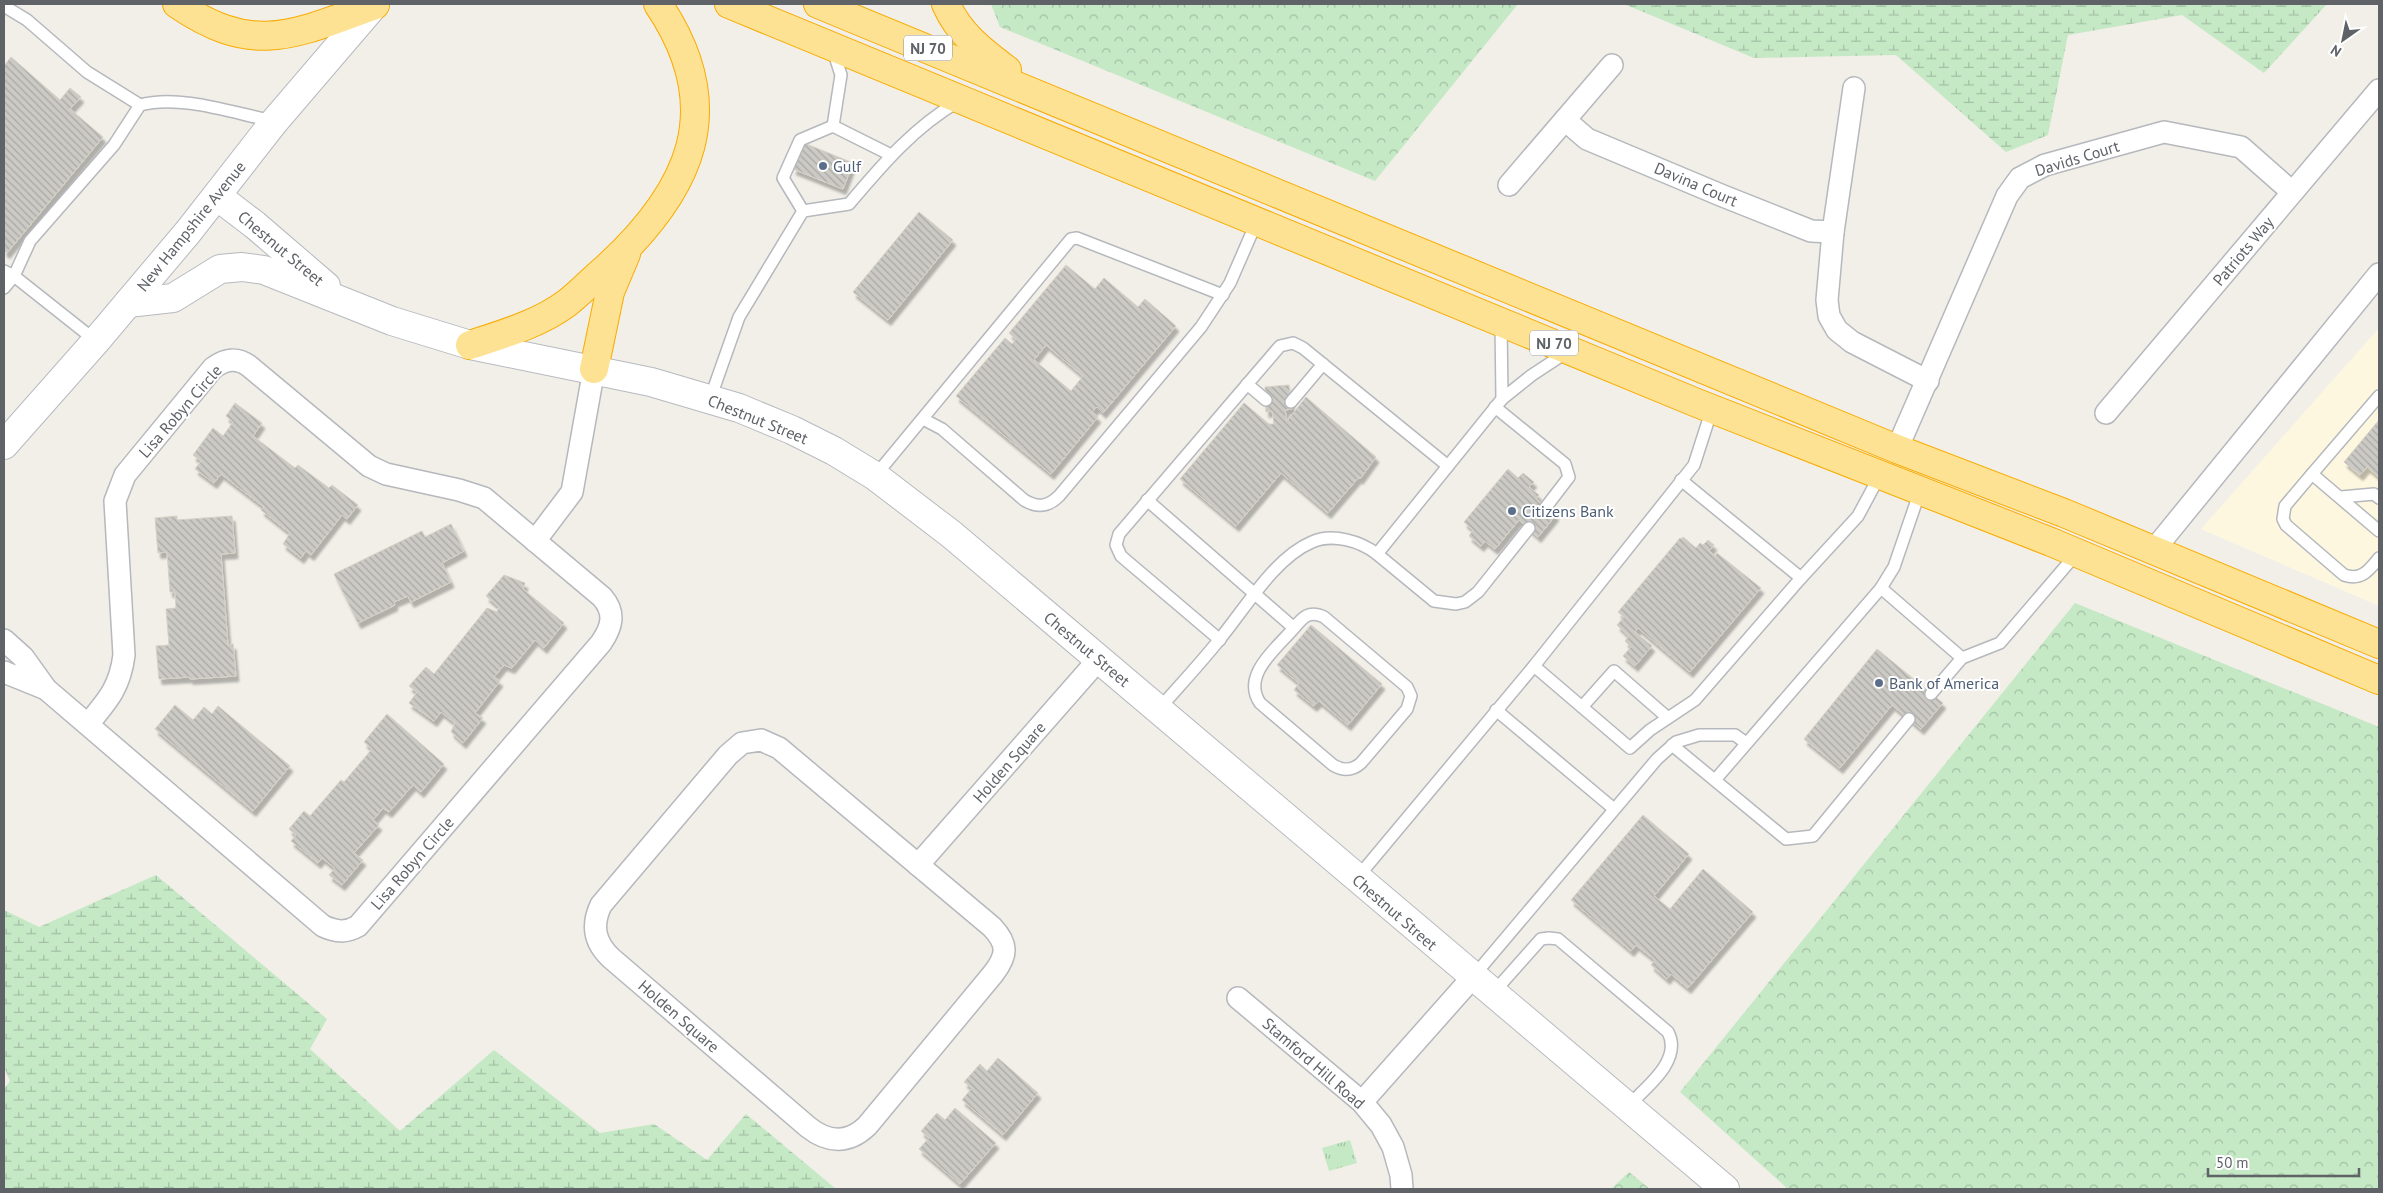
<svg xmlns="http://www.w3.org/2000/svg" width="2383" height="1193" viewBox="0 0 2383 1193" font-family="'PT Sans',sans-serif">
  <style>
    .commercial { fill: #fef7e0 }
    .forest { fill: url(#forest-crowns) }
    .wetland { fill: url(#wetland-marsh) }
    .park { fill: url(#park-tufts) }
    .building { fill: url(#building-back-hatch); stroke: #d6d1c6; fill-rule: evenodd; filter: url(#shadow) }
    .lines { fill: none; stroke-linecap: round; stroke-linejoin: round }
    .lane-casing { stroke: #b5b8bc; stroke-width: 14 }
    .street-casing { stroke: #b5b8bc; stroke-width: 24 }
    .secondary-casing { stroke: #b6babf; stroke-width: 30 }
    .highway-casing { stroke: #f9ab00; stroke-width: 30 }
    .lane { stroke: #fff; stroke-width: 11 }
    .street { stroke: #fff; stroke-width: 21 }
    .secondary { stroke: #fff; stroke-width: 28 }
    .highway { stroke: #fde293; stroke-width: 28 }
    .service-dot { fill: #5c6f8a; stroke: #fff; stroke-width: 2 }
    .labels { text-anchor: middle; dominant-baseline: central; stroke-width: 4; stroke-linejoin: round; paint-order: stroke }
    .shield { fill: #fff; stroke: #8f9295; stroke-width: 1 }
    .shield-label { font-size: 15px; font-weight: bold; fill: #5f6368 }
    .street-label { font-size: 16px; fill: #5f6368; stroke: #fff }
    .service-label { font-size: 16px; fill: #4e5e75; stroke: #fff; text-anchor: start }
  </style>
  <defs>
    <pattern id="forest-crowns" width="20" height="18" patternUnits="userSpaceOnUse" patternTransform="scale(1.25)"><rect width="20" height="18" fill="#c5e8c5"/><path d="M2 6a3 3 0 1 1 6 0M12 15a3 3 0 1 1 6 0" fill="none" stroke="#a3c0a4"/></pattern>
    <pattern id="wetland-marsh" width="20" height="14" patternUnits="userSpaceOnUse" patternTransform="scale(1.25)"><rect width="20" height="14" fill="#c5e8c5"/><path d="M1 5h8M5 5V1M11 12h8M15 12V8" fill="none" stroke="#a3c0a4"/></pattern>
    <pattern id="park-tufts" width="24" height="20" patternUnits="userSpaceOnUse" patternTransform="scale(1.25)"><rect width="24" height="20" fill="#c5e8c5"/><path d="M3 7l-1-3M5 7V3M7 7l1-3M15 17l-1-3M17 17v-4M19 17l1-3" fill="none" stroke="#a3c0a4"/></pattern>
    <pattern id="building-back-hatch" width="6" height="6" patternUnits="userSpaceOnUse" patternTransform="scale(1.25)"><rect width="6" height="6" fill="#cccac5"/><path d="M-1 5l2 2M0 0l6 6M5-1l2 2" fill="none" stroke="#a9a8a4"/></pattern>
    <filter id="shadow"><feDropShadow dx="3" dy="5.5" stdDeviation="1" flood-color="#0004"/></filter>
  </defs>
  <rect width="100%" height="100%" fill="#f1efe8"/>
  <path class="commercial" d="M2379 328V606L2201 529Z"/>
  <g class="forest">
    <path d="M991 4H1518L1375 181 1000 27Z"/>
    <path d="M2075 603 2379 727V1189H1788L1680 1092Z"/>
    <path d="M1629 1172 1650 1189H1611Z"/>
  </g>
  <g class="wetland">
    <path d="M1624 4H2327L2264 73 2182 15 2068 35 2048 135 2006 152 1896 55 1754 58Z"/>
    <path d="M156 875 327 1019 310 1049 400 1131 494 1050 600 1133 654 1124 707 1160 746 1114 836 1189H4V1089L10 1081 4 1067V910L39 927Z"/>
  </g>
  <path class="park" d="M1350 1140 1357 1163 1329 1171 1322 1148Z"/>
  <g class="building">
    <path d="M11 57 60 100 70 88 81 97 70 109 103 137 7 253 4 251V66Z"/>
    <path d="M804 143 853 163 843 189 793 169Z"/>
    <path d="M919 212 953 240 888 320 853 292Z"/>
    <path d="M1066 265 1095 289 1104 278 1138 307 1145 299 1176 326 1103 413 1097 407 1092 412 1098 417 1051 474 956 396 1005 338 1012 344 1016 339 1009 333ZM1046 345 1083 376 1071 391 1034 360Z"/>
    <path d="M1289 385 1292 409 1285 410 1287 421 1306 397 1376 457 1360 479 1359 477 1328 513 1281 473 1236 526 1180 479 1244 403 1269 424H1274L1272 411 1266 412 1265 387Z"/>
    <path d="M235 403 262 423 253 436 295 468 298 465 329 488 332 485 358 505 347 519 342 515 311 555 306 551 301 558 283 544 290 533 261 510 264 507 221 474 214 483 195 469 201 461 193 455 213 428 223 436 233 422 226 416Z"/>
    <path d="M2379 420V477L2367 467 2360 475 2344 462Z"/>
    <path d="M1508 469 1518 478 1523 473 1534 482 1529 487 1539 495 1536 499 1556 515 1538 537 1519 520 1495 549 1485 541 1481 546 1469 536 1473 530 1464 522Z"/>
    <path d="M177 516V520L232 516 235 553 221 554 228 645 233 644 236 676 190 679V677L159 679 156 646 169 645 166 609 176 608 175 592H170L167 552 158 553 155 518Z"/>
    <path d="M451 524 464 551 442 563 451 582 411 602 408 596 394 602 395 605 358 623 334 574 422 531 425 537Z"/>
    <path d="M1683 537 1696 548 1700 543 1703 545 1708 540 1714 545 1709 551 1715 556 1717 553 1761 588 1690 672 1638 628 1635 632 1652 646 1635 666 1623 656 1631 647 1625 641 1629 636 1617 625 1624 617 1618 612 1680 538 1681 539Z"/>
    <path d="M504 575 525 583 523 589 564 623 544 648 535 640 512 668 504 665 494 677 500 681 475 713 483 718 463 743 451 732 455 723 441 712 434 721 409 703 417 692 409 686 426 667 434 674 487 608 497 612 499 607 486 596Z"/>
    <path d="M1311 625 1382 684 1348 725 1319 701 1314 706 1294 690 1299 683 1277 665Z"/>
    <path d="M1877 649 1943 703 1921 729 1892 705 1840 768 1804 739Z"/>
    <path d="M175 705 193 720 204 707 212 714 218 706 290 766 253 811 155 729Z"/>
    <path d="M387 714 444 764 421 792 413 785 389 812 383 808 373 820 379 825 354 853 363 860 342 885 329 875 335 868 322 858 318 863 291 841 296 835 289 829 304 811 310 816 341 780 344 782 372 749 364 742Z"/>
    <path d="M1643 815 1689 854 1654 896 1670 909 1703 869 1753 912 1688 988 1671 974 1667 979 1651 965 1655 960 1636 945 1631 951 1571 900Z"/>
    <path d="M998 1058 1038 1093 1003 1135 962 1100 972 1088 964 1082 980 1064 987 1071Z"/>
    <path d="M955 1108 996 1143 960 1184 919 1149 929 1138 921 1131 937 1113 945 1120Z"/>
  </g>
  <g class="lines">
    <defs>
      <g id="lane">
        <path d="M4 6 27 20 87 72 140 105"/>
        <path d="M833 126 841 75 833 50"/>
        <path d="M803 211 783 178 800 140 833 126 891 155"/>
        <path d="M4 271 14 276 96 341"/>
        <path d="M4 288 14 276 30 241 114 145 140 105C180 94 233 113 273 121"/>
        <path d="M1501 323 1502 399 1532 375 1567 352"/>
        <path d="M1247 384 1266 400"/>
        <path d="M2379 396 2312 474 2379 531"/>
        <path d="M710 399 739 317 803 211 849 204C882 165 914 127 959 101"/>
        <path d="M1291 402 1323 364"/>
        <path d="M1495 407 1565 464 1569 477 1546 507"/>
        <path d="M923 419 942 429 1024 500C1037 508 1048 507 1059 496L1201 327 1230 283 1257 221"/>
        <path d="M2312 474 2285 506 2283 519 2286 525 2344 575C2362 581 2369 570 2379 558"/>
        <path d="M875 476 1071 239 1077 238 1223 295"/>
        <path d="M1681 480 1801 578"/>
        <path d="M2341 497 2374 494 2379 498"/>
        <path d="M1147 500 1294 628C1303 617 1309 610 1324 617L1407 687 1411 696 1407 709 1361 763C1352 771 1343 771 1333 765L1260 703C1241 675 1277 648 1294 628"/>
        <path d="M1377 554 1434 601 1456 604 1465 602 1478 592 1529 528"/>
        <path d="M1881 588 1962 658"/>
        <path d="M1220 640 1121 556 1116 545 1119 534 1280 346 1293 343 1303 348 1448 466"/>
        <path d="M1534 666 1630 748 1650 730 1695 700 1801 578 1858 516 1880 475"/>
        <path d="M1931 694 1962 658 2000 643 2077 553"/>
        <path d="M1582 707 1614 671 1668 718"/>
        <path d="M1159 709C1179 686 1200 664 1219 640 1245 609 1274 558 1312 542 1333 533 1360 541 1377 554L1502 399"/>
        <path d="M1496 710 1614 809"/>
        <path d="M1672 745 1786 839 1813 836 1909 719"/>
        <path d="M1715 780 1881 588 1894 567 1920 491"/>
        <path d="M1357 878 1534 666 1694 465 1712 409"/>
        <path d="M1472 978 1657 759 1676 742 1699 735H1735L1746 743"/>
        <path d="M1493 993 1541 939 1549 938 1558 939 1668 1032C1683 1061 1645 1088 1627 1107"/>
      </g>
      <g id="street">
        <path d="M1854 88 1833 232 1827 300 1829 316 1837 330 1852 342 1928 381"/>
        <path d="M1565 120 1587 139 1723 196 1811 231 1833 232"/>
        <path d="M1509 185 1612 65"/>
        <path d="M2106 413 2379 90"/>
        <path d="M1897 449 2007 196 2020 178 2045 165 2164 132 2241 147 2292 192"/>
        <path d="M535 541 572 492 594 369"/>
        <path d="M2153 551 2379 274"/>
        <path d="M4 640 23 657 46 689 323 926C336 932 346 933 358 926L601 643C612 627 616 613 602 597L484 498 459 490 386 474 369 466 249 366C237 357 225 359 213 368L125 475 115 501 124 655C120 687 108 700 88 724"/>
        <path d="M4 672 46 689"/>
        <path d="M761 740 779 748 992 927C1008 944 1008 955 993 974L867 1126C848 1144 828 1143 808 1127L611 958C595 943 591 926 601 905L728 755 742 743Z"/>
        <path d="M918 865 1099 659"/>
        <path d="M1238 998 1362 1102 1381 1125 1393 1147 1401 1175 1402 1189"/>
        <path d="M1362 1102 1472 978"/>
      </g>
      <g id="secondary">
        <path d="M217 196 255 225 326 286"/>
        <path d="M128 303 173 298 220 269 242 267 264 270 392 321 470 345 651 382 739 408 792 430 834 451 875 476 951 534 1725 1189"/>
        <path d="M4 445 96 341 188 232 274 122 375 4"/>
      </g>
      <g id="highway">
        <path d="M177 4C254 57 295 34 375 5"/>
        <path d="M729 4 1697 403 2051 542 2379 680"/>
        <path d="M818 4 1897 449 2064 513 2379 644"/>
        <path d="M946 4C959 34 982 51 1007 70"/>
        <path d="M470 345C503 334 539 324 567 303 580 293 592 280 604 270 691 191 729 109 658 4"/>
        <path d="M594 369 610 292 626 254"/>
      </g>
    </defs>
    <use href="#lane" class="lane-casing"/>
    <use href="#street" class="street-casing"/>
    <use href="#secondary" class="secondary-casing"/>
    <use href="#highway" class="highway-casing"/>
    <use href="#lane" class="lane"/>
    <use href="#street" class="street"/>
    <use href="#secondary" class="secondary"/>
    <use href="#highway" class="highway"/>
  </g>
  <g class="service-dot">
    <circle cx="823" cy="166" r="5"/>
    <circle cx="1512" cy="511" r="5"/>
    <circle cx="1879" cy="683" r="5"/>
  </g>
  <g class="labels">
    <g class="shield">
      <rect x="904" y="35.5" width="48" height="25" rx="4"/>
      <rect x="1530" y="330.5" width="48" height="25" rx="4"/>
    </g>
    <g class="shield-label">
      <text x="928" y="48">NJ 70</text>
      <text x="1554" y="343">NJ 70</text>
    </g>
    <g class="street-label">
      <text transform="translate(2077 158) rotate(-17)">Davids Court</text>
      <text transform="translate(1696 184) rotate(23)">Davina Court</text>
      <text transform="translate(191 226) rotate(-51)">New Hampshire Avenue</text>
      <text transform="translate(281 248) rotate(40)">Chestnut Street</text>
      <text transform="translate(2243 251) rotate(-50)">Patriots Way</text>
      <text transform="translate(180 411) rotate(-49)">Lisa Robyn Circle</text>
      <text transform="translate(758 419) rotate(22)">Chestnut Street</text>
      <text transform="translate(1087 649) rotate(40)">Chestnut Street</text>
      <text transform="translate(1009 762) rotate(-49)">Holden Square</text>
      <text transform="translate(412 863) rotate(-49)">Lisa Robyn Circle</text>
      <text transform="translate(1395 912) rotate(41)">Chestnut Street</text>
      <text transform="translate(679 1016) rotate(41)">Holden Square</text>
      <text transform="translate(1314 1063) rotate(41)">Stamford Hill Road</text>
    </g>
    <g class="service-label">
      <text x="833" y="166">Gulf</text>
      <text x="1522" y="511">Citizens Bank</text>
      <text x="1889" y="683">Bank of America</text>
    </g>
  </g>
  <rect width="2383" height="1193" fill="none" stroke="#5f6368" stroke-width="10"/>
  <g transform="translate(2343 40) rotate(213)" stroke="#ffffff" stroke-width="4" paint-order="stroke">
  <path d="M0-4L9 19L0 12L-9 19Z" fill="#5f6368"/>
  <text y="-8" font-size="14" font-weight="bold" text-anchor="middle" fill="#5f6368">N</text>
  </g>
  <path d="M2208 1168v8h151v-8" fill="none" stroke="#5f6368" stroke-width="2.5"/>
  <text x="2216" y="1168" font-size="15" fill="#5f6368" stroke="#ffffff" stroke-width="4" paint-order="stroke">50 m</text>
</svg>
